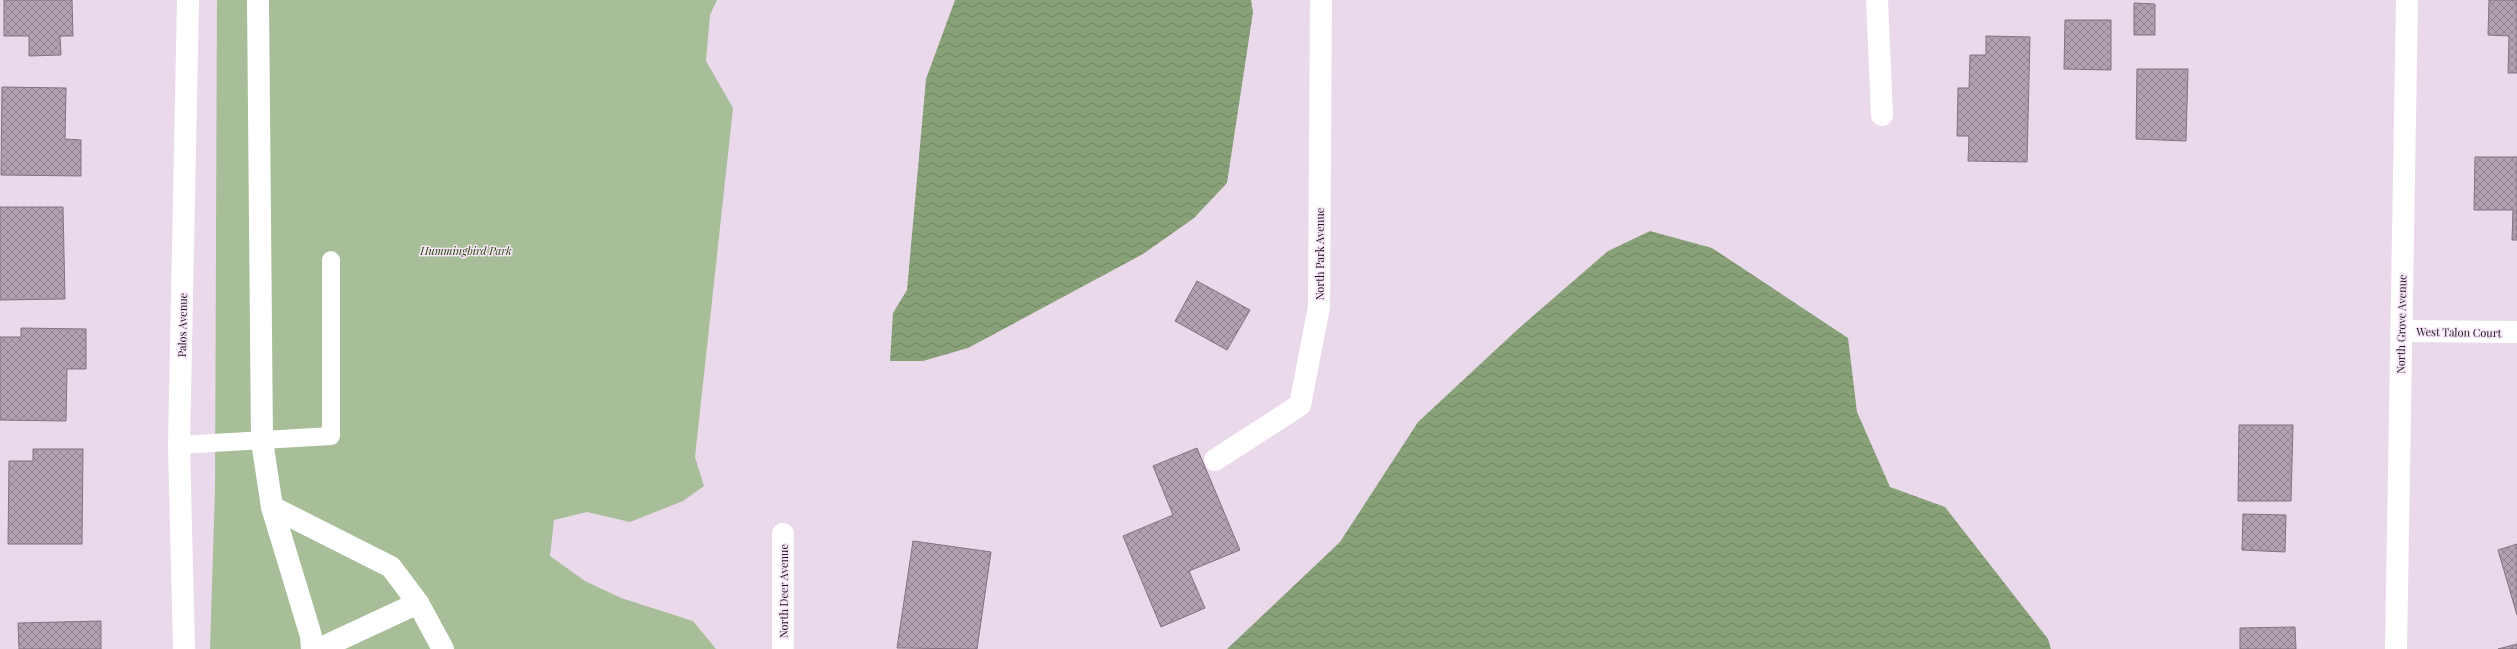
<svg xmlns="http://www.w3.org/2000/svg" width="2517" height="649" viewBox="0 0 2517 649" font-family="'Playfair Display',serif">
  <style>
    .green { fill: #a7be98 }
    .water { fill: url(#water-waves) }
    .building { fill: url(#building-cross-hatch); stroke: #817281 }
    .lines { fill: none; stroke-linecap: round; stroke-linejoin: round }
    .service { stroke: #fff; stroke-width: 18 }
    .pedestrian { stroke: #fff; stroke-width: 22 }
    .minor { stroke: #fff; stroke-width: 22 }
    .labels { text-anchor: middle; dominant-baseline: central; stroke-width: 3; stroke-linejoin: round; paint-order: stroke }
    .park-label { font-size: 11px; font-style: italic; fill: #254305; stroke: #f7e6f7 }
    .street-label { font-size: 11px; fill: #1c161c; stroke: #f7e6f7 }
  </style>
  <defs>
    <pattern id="water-waves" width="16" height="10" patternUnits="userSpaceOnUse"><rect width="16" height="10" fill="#89a179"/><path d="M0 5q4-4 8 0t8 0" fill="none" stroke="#6f8262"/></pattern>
    <pattern id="building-cross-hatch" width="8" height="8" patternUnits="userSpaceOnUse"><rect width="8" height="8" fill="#b1a1b1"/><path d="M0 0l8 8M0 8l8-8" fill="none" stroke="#8f828f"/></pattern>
  </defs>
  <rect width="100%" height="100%" fill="#ead9ea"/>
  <path class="green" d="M217 0H717L710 15 706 61 733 108 695 457 704 486 683 501 630 522 587 512 554 520 550 556 585 581 621 598 693 621 716 649H210L215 489Z"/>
  <g class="water">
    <path d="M955 0H1251L1253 12 1227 183 1194 218 1143 254 968 348 923 361H890L893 313 907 290 926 79Z"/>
    <path d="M1650 231 1712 248 1848 338 1857 412 1890 487 1945 507 2048 639 2051 649H1227L1340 542 1418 422 1518 329 1608 251Z"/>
  </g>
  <g class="building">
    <path d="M4 0H72L73 36H60L61 55 29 56V36H4Z"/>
    <path d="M2489 0H2517V73H2508L2509 36 2488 35Z"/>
    <path d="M2134 3 2155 4V35H2134Z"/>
    <path d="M2065 20H2111V70L2064 69Z"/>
    <path d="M1986 36 2030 37 2027 162 1968 161 1969 136H1957L1958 88H1969L1970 55H1986Z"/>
    <path d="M2137 69H2188L2186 141 2136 139Z"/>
    <path d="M2 87 66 88 65 139 81 140V176L1 175Z"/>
    <path d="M2475 157H2517V240H2512L2513 210H2474Z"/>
    <path d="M0 207H63L65 299 0 300Z"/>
    <path d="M1197 281 1250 310 1227 350 1175 321Z"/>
    <path d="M21 328 86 329V369H67L66 421 0 420V337H21Z"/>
    <path d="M2239 425H2293L2291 501H2238Z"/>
    <path d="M1197 448 1240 550 1189 571 1205 608 1161 627 1123 536 1173 515 1153 466Z"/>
    <path d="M33 449H83L82 544H8L9 461H33Z"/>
    <path d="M2243 514 2286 515 2285 552 2242 550Z"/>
    <path d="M913 541 991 552 977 649 897 648Z"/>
    <path d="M2517 544V615L2498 550Z"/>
    <path d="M101 621V649H19L18 623Z"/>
    <path d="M2295 627 2296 649H2240V628Z"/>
    <path d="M2517 644V649H2498Z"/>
  </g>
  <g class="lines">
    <path class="service" d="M179 445 331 436V260"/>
    <g class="pedestrian">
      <path d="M258 0 262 441 272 507 311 636 312 649"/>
      <path d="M272 507 391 567 418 603 443 649"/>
      <path d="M319 649 418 603"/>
    </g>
    <g class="minor">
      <path d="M1877 0 1882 115"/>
      <path d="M2401 331 2517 332"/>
      <path d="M1215 460 1300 405 1319 307 1321 0"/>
      <path d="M783 534V649"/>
      <path d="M184 649 179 445 188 0"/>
      <path d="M2396 649 2407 0"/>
    </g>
  </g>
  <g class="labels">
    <g class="park-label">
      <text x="466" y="250">Hummingbird Park</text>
    </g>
    <g class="street-label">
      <text transform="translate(1319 254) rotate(-90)">North Park Avenue</text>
      <text transform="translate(2401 324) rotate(-89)">North Grove Avenue</text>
      <text transform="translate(182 325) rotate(-89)">Palos Avenue</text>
      <text transform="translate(2459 332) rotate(1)">West Talon Court</text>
      <text transform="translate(783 591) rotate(-90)">North Deer Avenue</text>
    </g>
  </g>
</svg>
